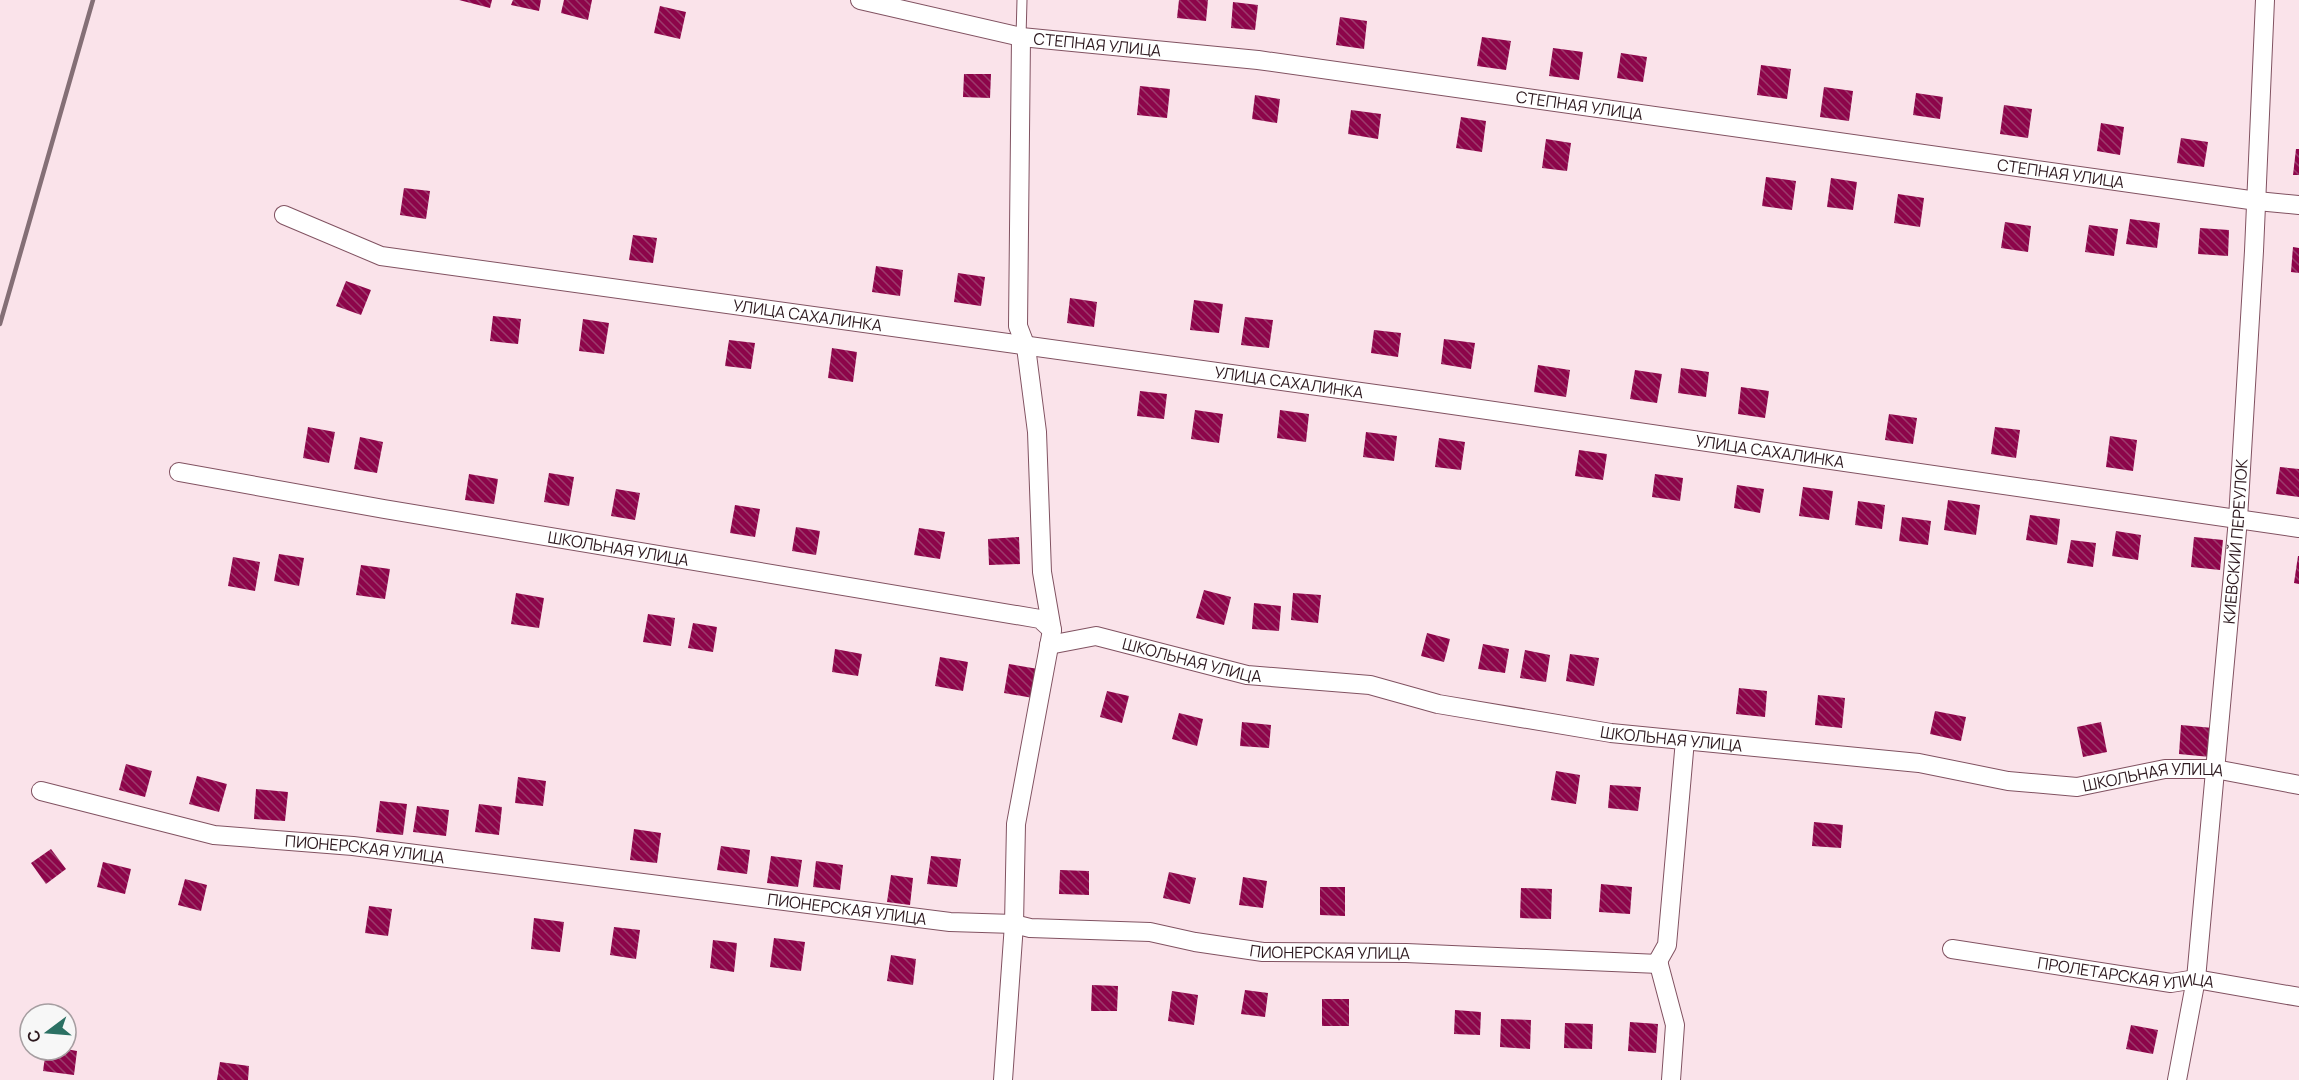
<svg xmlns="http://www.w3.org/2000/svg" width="2299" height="1080" viewBox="0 0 2299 1080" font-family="Manrope,sans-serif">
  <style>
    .building { fill: url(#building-back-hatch) }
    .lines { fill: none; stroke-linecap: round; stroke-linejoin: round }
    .service-casing { stroke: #815261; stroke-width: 11 }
    .minor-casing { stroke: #815261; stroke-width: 20 }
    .service { stroke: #fff; stroke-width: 9 }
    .minor { stroke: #fff; stroke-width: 18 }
    .rail { stroke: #846f76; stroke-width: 4.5 }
    .labels { text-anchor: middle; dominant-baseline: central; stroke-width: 6; stroke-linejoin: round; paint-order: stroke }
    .street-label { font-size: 16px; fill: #2d191f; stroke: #f7f7f7 }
  </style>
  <defs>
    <pattern id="building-back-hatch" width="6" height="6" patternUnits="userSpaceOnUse" patternTransform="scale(1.5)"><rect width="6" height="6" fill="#8d054a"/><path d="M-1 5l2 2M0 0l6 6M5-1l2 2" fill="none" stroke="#9c3b6c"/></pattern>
  </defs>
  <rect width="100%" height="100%" fill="#fae3ea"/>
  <g class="building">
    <path d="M459 0H492L490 8Z"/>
    <path d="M513 0H541L539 11 511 5Z"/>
    <path d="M564 0H592L588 20 561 13Z"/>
    <path d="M1179 0H1208L1206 21 1177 18Z"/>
    <path d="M1233 2 1258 5 1255 30 1231 28Z"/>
    <path d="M660 6 686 12 680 39 654 33Z"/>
    <path d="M1340 17 1367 21 1364 49 1336 45Z"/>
    <path d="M1482 37 1511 41 1506 70 1477 66Z"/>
    <path d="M1553 48 1583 52 1579 80 1549 76Z"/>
    <path d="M1621 53 1647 57 1643 82 1617 78Z"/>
    <path d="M1761 65 1791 69 1787 99 1757 95Z"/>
    <path d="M964 74H991L990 98 963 97Z"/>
    <path d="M1140 86 1170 89 1167 118 1137 115Z"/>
    <path d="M1824 87 1853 91 1849 121 1820 117Z"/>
    <path d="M1916 93 1943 97 1940 119 1913 115Z"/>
    <path d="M1255 95 1280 99 1277 123 1252 119Z"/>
    <path d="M2004 105 2032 109 2028 138 2000 134Z"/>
    <path d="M1351 110 1381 114 1378 139 1348 134Z"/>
    <path d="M1461 117 1486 121 1482 152 1456 148Z"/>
    <path d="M2101 123 2124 127 2120 155 2097 151Z"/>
    <path d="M2181 138 2208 142 2204 167 2177 163Z"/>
    <path d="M1546 139 1571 143 1567 171 1542 168Z"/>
    <path d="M2296 149H2299V175H2293Z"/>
    <path d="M1766 177 1796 181 1792 210 1762 206Z"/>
    <path d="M1831 178 1857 182 1853 210 1827 207Z"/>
    <path d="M404 188 430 191 426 219 400 215Z"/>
    <path d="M1898 194 1924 198 1920 227 1894 223Z"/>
    <path d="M2130 219 2160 223 2157 248 2126 244Z"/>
    <path d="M2005 222 2031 226 2028 252 2001 248Z"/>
    <path d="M2089 225 2118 229 2114 256 2085 252Z"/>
    <path d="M2200 228 2229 230 2228 256 2198 254Z"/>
    <path d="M633 235 657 238 653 263 629 260Z"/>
    <path d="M2293 247 2299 248V273L2291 272Z"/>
    <path d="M876 266 903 270 900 296 872 292Z"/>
    <path d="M958 273 985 277 981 306 954 302Z"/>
    <path d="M346 281 371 290 361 315 336 306Z"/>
    <path d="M1070 298 1097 302 1094 327 1067 323Z"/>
    <path d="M1194 300 1223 304 1219 333 1190 330Z"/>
    <path d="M493 316 521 319 518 344 490 341Z"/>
    <path d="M1245 317 1273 320 1269 348 1241 345Z"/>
    <path d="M583 319 609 323 604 354 579 351Z"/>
    <path d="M1374 330 1401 333 1398 357 1371 353Z"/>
    <path d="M1444 339 1475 343 1471 369 1441 364Z"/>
    <path d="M729 340 755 343 751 369 725 366Z"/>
    <path d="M832 348 857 352 853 382 828 378Z"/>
    <path d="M1538 365 1570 370 1566 397 1534 392Z"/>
    <path d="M1681 368 1709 372 1706 397 1678 393Z"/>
    <path d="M1635 370 1662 374 1657 403 1630 399Z"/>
    <path d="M1741 387 1769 391 1765 418 1738 414Z"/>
    <path d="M1140 391 1167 394 1164 419 1137 416Z"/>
    <path d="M1195 410 1223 414 1219 443 1191 439Z"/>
    <path d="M1280 410 1309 414 1306 442 1277 438Z"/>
    <path d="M1889 414 1917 418 1913 444 1885 440Z"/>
    <path d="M308 427 335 432 329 463 303 458Z"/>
    <path d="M1995 427 2020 430 2016 458 1991 454Z"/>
    <path d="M1366 432 1397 436 1394 461 1363 457Z"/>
    <path d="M2110 436 2137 440 2133 471 2106 467Z"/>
    <path d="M360 437 383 442 377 473 354 469Z"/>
    <path d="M1439 438 1465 442 1461 470 1435 467Z"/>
    <path d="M1579 450 1607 454 1603 480 1575 476Z"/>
    <path d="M2280 467 2299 469V497L2276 494Z"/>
    <path d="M549 473 574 477 569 506 544 502Z"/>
    <path d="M469 474 498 479 494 504 465 500Z"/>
    <path d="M1655 474 1683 478 1680 501 1652 497Z"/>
    <path d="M1737 485 1764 489 1760 513 1734 508Z"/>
    <path d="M1803 487 1833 491 1829 520 1799 516Z"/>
    <path d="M616 489 640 493 635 520 611 516Z"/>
    <path d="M1948 500 1980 505 1976 535 1944 530Z"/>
    <path d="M1858 501 1885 505 1882 529 1855 525Z"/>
    <path d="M735 505 760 509 755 537 730 533Z"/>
    <path d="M2030 515 2060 519 2057 545 2026 540Z"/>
    <path d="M1902 517 1931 521 1928 545 1899 541Z"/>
    <path d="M796 527 820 531 816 555 792 551Z"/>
    <path d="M919 528 945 532 940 559 914 555Z"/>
    <path d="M2116 531 2141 535 2138 560 2112 556Z"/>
    <path d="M1019 537 1020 564 989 565 988 539Z"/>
    <path d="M2194 537 2223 540 2220 570 2191 567Z"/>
    <path d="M2071 540 2096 543 2093 567 2067 563Z"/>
    <path d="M279 554 304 558 299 586 274 581Z"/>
    <path d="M2298 556H2299V584L2294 583Z"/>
    <path d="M233 557 260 562 255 591 228 586Z"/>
    <path d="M361 565 390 569 385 599 356 595Z"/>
    <path d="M1204 590 1231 597 1224 625 1196 618Z"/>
    <path d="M516 593 544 598 539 628 511 624Z"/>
    <path d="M1293 593 1321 595 1318 623 1291 620Z"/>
    <path d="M1254 603 1281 606 1279 631 1252 629Z"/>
    <path d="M648 614 675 618 671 646 643 642Z"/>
    <path d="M693 623 717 627 713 652 688 648Z"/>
    <path d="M1427 633 1450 639 1444 662 1421 656Z"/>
    <path d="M1483 644 1509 649 1505 673 1478 669Z"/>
    <path d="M835 649 862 654 858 676 832 672Z"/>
    <path d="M1525 650 1550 655 1546 682 1520 678Z"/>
    <path d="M1570 654 1599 658 1594 686 1566 681Z"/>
    <path d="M940 657 968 662 963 691 935 686Z"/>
    <path d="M1009 664 1038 669 1033 698 1004 693Z"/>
    <path d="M1739 688 1767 691 1765 717 1736 714Z"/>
    <path d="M1107 691 1129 696 1122 723 1100 717Z"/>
    <path d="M1818 695 1845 698 1842 728 1815 725Z"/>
    <path d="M1935 711 1966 717 1961 741 1930 734Z"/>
    <path d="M1179 713 1203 719 1197 746 1172 739Z"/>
    <path d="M1242 722 1271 725 1269 748 1240 746Z"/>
    <path d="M2101 722 2107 752 2083 757 2077 727Z"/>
    <path d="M2181 725 2213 728 2210 757 2179 754Z"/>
    <path d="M126 764 152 771 145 797 119 790Z"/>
    <path d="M1556 771 1580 775 1576 804 1551 800Z"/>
    <path d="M197 776 227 784 219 812 189 804Z"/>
    <path d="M518 777 546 781 543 806 515 803Z"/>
    <path d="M1610 785 1641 787 1638 811 1608 808Z"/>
    <path d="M256 789 288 792 285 821 254 819Z"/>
    <path d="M380 801 407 804 403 835 376 832Z"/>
    <path d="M479 804 502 807 499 835 475 832Z"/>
    <path d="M417 806 449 810 446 836 413 832Z"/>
    <path d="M1814 822 1843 825 1841 848 1812 846Z"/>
    <path d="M634 829 661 833 657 863 630 860Z"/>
    <path d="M721 846 750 850 747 874 717 870Z"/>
    <path d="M51 849 66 869 46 884 31 863Z"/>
    <path d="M771 856 802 860 798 887 767 883Z"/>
    <path d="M931 856 961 859 957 887 927 884Z"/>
    <path d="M816 861 843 865 840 890 813 887Z"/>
    <path d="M103 862 131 869 125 894 97 887Z"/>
    <path d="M1060 870 1089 871V895L1059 894Z"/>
    <path d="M1169 872 1196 878 1190 904 1163 898Z"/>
    <path d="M891 875 913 878 910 905 887 902Z"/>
    <path d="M1243 877 1267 881 1263 908 1239 905Z"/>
    <path d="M185 879 207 885 201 911 178 905Z"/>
    <path d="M1601 884 1632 887 1630 914 1599 912Z"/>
    <path d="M1320 887H1345V916L1320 915Z"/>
    <path d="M1521 888 1552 889 1551 919 1520 918Z"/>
    <path d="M369 906 392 909 388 936 365 933Z"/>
    <path d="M534 918 564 922 560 952 531 949Z"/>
    <path d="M614 927 640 930 636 959 610 955Z"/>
    <path d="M774 938 805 942 801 971 770 967Z"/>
    <path d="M713 940 737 943 734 972 710 968Z"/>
    <path d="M891 955 916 959 913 985 887 981Z"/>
    <path d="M1092 985 1118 986 1117 1011H1091Z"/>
    <path d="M1245 990 1268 993 1265 1017 1241 1014Z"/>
    <path d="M1172 991 1198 995 1194 1025 1168 1021Z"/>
    <rect x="1322" y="999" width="27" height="27"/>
    <path d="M1455 1010 1481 1012 1480 1035 1454 1034Z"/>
    <path d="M1501 1019 1531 1020 1530 1049 1500 1047Z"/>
    <path d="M1630 1022 1658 1024 1656 1053 1628 1051Z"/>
    <path d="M1565 1023 1593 1024 1592 1049 1564 1048Z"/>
    <path d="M2131 1025 2158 1030 2153 1054 2126 1049Z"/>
    <path d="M66 1049 77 1051 74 1075 43 1071 46 1050Z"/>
    <path d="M220 1062 249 1066 248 1080H217Z"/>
  </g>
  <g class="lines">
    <defs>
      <path id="service" d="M1021 37 1022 0"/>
      <g id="minor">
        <path id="s1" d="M860 0 1021 37 1258 60 2257 201 2299 205"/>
        <path id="s2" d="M284 215 381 256 1411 399 2299 528"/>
        <path id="s3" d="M179 472 384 509 1040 619 1052 630"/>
        <path id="s4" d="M1049 645 1096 636 1247 675 1370 685 1438 704 1611 733 1919 763 2008 781 2077 787 2165 769H2215L2299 785"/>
        <path id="s5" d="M41 791 214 835 353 846 950 922 1014 924 1030 928 1150 932 1195 942 1263 952 1406 953 1659 964"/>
        <path id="s6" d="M1952 949 2171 983 2196 979 2299 997"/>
        <path d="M1003 1080 1014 924 1016 824 1052 630 1042 572 1037 432 1026 347 1018 326 1021 37"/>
        <path d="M1671 1080 1675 1025 1658 961 1667 945 1685 740"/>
        <path id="s7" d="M2177 1080 2196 979 2238 519 2254 251 2265 0"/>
      </g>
    </defs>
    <use href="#service" class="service-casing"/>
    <use href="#minor" class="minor-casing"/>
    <use href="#service" class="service"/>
    <use href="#minor" class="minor"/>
    <path class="rail" d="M0 324 93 0"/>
  </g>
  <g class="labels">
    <g class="street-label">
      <text stroke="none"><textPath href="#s1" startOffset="242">СТЕПНАЯ УЛИЦА</textPath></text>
      <text stroke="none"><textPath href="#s1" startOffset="728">СТЕПНАЯ УЛИЦА</textPath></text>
      <text stroke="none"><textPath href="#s1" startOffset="1214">СТЕПНАЯ УЛИЦА</textPath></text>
      <text stroke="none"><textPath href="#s2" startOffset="536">УЛИЦА САХАЛИНКА</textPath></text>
      <text stroke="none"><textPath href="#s2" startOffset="1022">УЛИЦА САХАЛИНКА</textPath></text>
      <text stroke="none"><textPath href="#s2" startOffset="1508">УЛИЦА САХАЛИНКА</textPath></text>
      <text stroke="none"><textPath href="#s7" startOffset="542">КИЕВСКИЙ ПЕРЕУЛОК</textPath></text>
      <text stroke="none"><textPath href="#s3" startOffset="446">ШКОЛЬНАЯ УЛИЦА</textPath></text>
      <text stroke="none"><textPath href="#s4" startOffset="147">ШКОЛЬНАЯ УЛИЦА</textPath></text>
      <text stroke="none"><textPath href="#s4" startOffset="634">ШКОЛЬНАЯ УЛИЦА</textPath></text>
      <text stroke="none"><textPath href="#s4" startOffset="1120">ШКОЛЬНАЯ УЛИЦА</textPath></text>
      <text stroke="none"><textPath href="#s5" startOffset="330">ПИОНЕРСКАЯ УЛИЦА</textPath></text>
      <text stroke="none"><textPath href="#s5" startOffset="816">ПИОНЕРСКАЯ УЛИЦА</textPath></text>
      <text stroke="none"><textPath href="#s5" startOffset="1302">ПИОНЕРСКАЯ УЛИЦА</textPath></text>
      <text stroke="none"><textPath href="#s6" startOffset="176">ПРОЛЕТАРСКАЯ УЛИЦА</textPath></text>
    </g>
  </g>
  <g transform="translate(48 1032) rotate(254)"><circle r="28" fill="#f7f7f7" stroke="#a69ea1" stroke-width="1.5"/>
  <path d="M0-4.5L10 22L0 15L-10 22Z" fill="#2b7063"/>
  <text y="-9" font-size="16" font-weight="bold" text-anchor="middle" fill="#2d191f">С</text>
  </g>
</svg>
